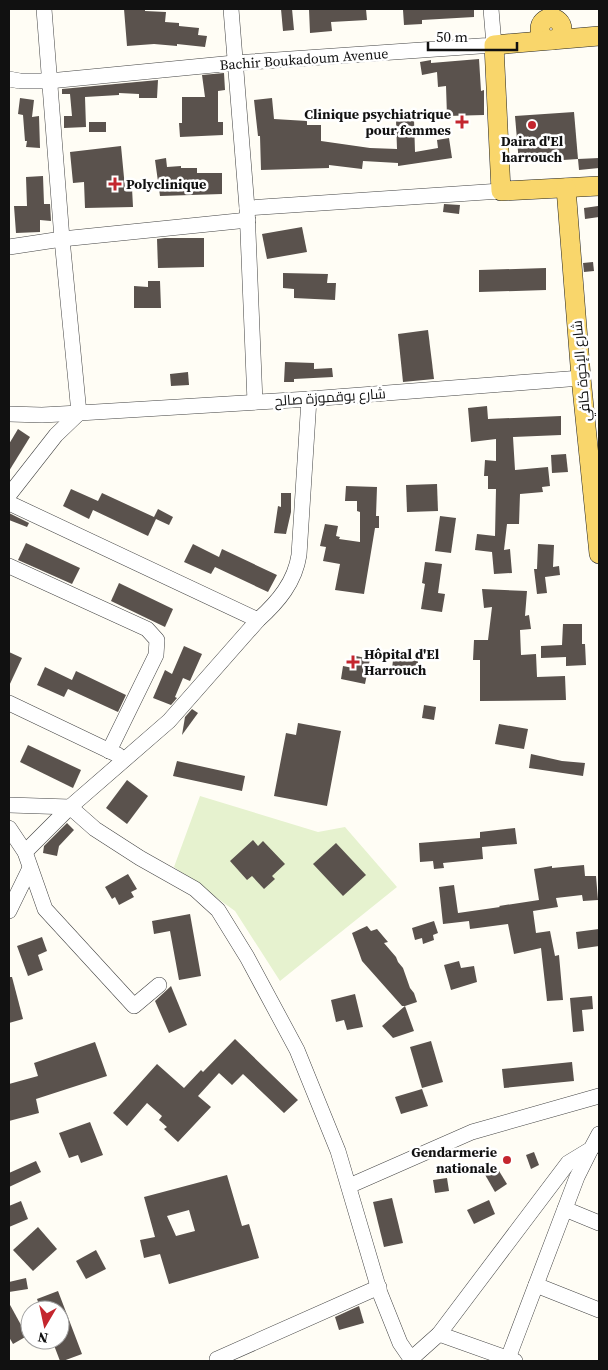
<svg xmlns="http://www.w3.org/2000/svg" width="608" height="1370" viewBox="0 0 608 1370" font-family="'Source Serif 4',Cairo,serif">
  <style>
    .pitch { fill: #e6f2cf }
    .building { fill: #5a524d; fill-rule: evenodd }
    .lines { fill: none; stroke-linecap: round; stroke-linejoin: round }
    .minor-casing { stroke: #444; stroke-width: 16 }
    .major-casing { stroke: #222; stroke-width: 20 }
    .minor { stroke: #fff; stroke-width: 15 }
    .major { stroke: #f9d66b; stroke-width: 19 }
    .poi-dot { fill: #c4262e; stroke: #fff; stroke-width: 2 }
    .labels { text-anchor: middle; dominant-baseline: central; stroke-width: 5; stroke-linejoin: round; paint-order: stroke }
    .street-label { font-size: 14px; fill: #111; stroke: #fff }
    .poi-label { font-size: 14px; font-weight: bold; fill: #111; stroke: #fff; text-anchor: end }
  </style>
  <rect width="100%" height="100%" fill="#fffdf5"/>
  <path class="pitch" d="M200 796 318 832 345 827 397 887 280 981 235 911 174 867Z"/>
  <g class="building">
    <path d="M124 9H145V11L166 12 165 22 179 23V26L199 28 198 35 207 36 205 47 177 44V46L154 44 127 46Z"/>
    <path d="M281 9H292L294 30 283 31Z"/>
    <path d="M309 9H366L367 20 331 22 332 31 310 33Z"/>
    <path d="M423 9H474V17L422 20V24L404 25 403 10Z"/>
    <path d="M479 59 481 91 484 90V115L447 116 446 86 438 87 437 72 422 75 420 62 431 60V63Z"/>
    <path d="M224 73 225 90 218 91V122H223V135L180 137 179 123H182V97H205L202 75Z"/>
    <path d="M158 80 157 98H139V94L119 93V95L85 97 86 127 64 128V116H72L70 94H62V89Z"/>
    <path d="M20 98 34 100 32 117 39 116 40 148 26 147 27 141H25L23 115 18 114Z"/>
    <path d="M272 98 274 119 307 121V125H321V141L370 148 397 149 396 120 414 119 415 152 438 148 437 140 449 138 452 158 398 166V163L363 161 362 169 329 165V168L261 170 260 136H258L254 100Z"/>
    <path d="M574 112 578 159 519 163 515 116Z"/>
    <rect x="89" y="122" width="17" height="10"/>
    <path d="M121 146 125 188H132L133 207 85 208 84 182 73 183 70 152Z"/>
    <path d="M166 158 167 167 181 166V168H197V173H222V194L160 196 155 160Z"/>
    <path d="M599 158V168L579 170 578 159Z"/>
    <path d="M43 176 44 204H50L51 221 40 220V232L16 233 14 206H27L26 177Z"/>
    <path d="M444 204 460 205 459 214 443 212Z"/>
    <path d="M598 206 599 217 585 219 584 208Z"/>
    <path d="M302 227 307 252 267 259 262 234Z"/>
    <path d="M165 238H204V267L158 268 157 239Z"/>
    <path d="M593 262 594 271 584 272 583 263Z"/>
    <path d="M546 268V290L479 292V270Z"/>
    <path d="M283 273 328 274 327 283H336L335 300 294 298V289L283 288Z"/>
    <path d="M148 281H160L161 308H134V286L148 287Z"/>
    <path d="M428 330 434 379 403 382 398 334Z"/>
    <path d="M285 362 314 363V369L332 368 333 377 294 379V382H284Z"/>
    <path d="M188 372 189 385 171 386 170 374Z"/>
    <path d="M487 406 488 419 561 416V435L513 437 515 470 548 467 550 486 542 487 543 492 520 494 519 524H507L504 550 510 549 512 573 494 574 492 552 475 550 477 534 495 536 496 489H488V476H484L485 460 496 461V439L471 442 468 408Z"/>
    <path d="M18 429 30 437 9 471V444Z"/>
    <path d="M566 454 568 472 552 473 551 455Z"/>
    <path d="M437 484 438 511 407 512 406 485Z"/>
    <path d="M346 486 377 487 376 516H379V528H375L364 594 335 590 340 564 323 561 326 547 320 546 325 524 338 526 336 536 340 537 339 539 360 542V512L357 511V501H345Z"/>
    <path d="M71 489 98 501 102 493 154 517 158 509 173 517 169 525 156 519 148 536 93 510 89 519 63 506Z"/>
    <path d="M281 493H291V512L286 534 274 533 278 506 281 507Z"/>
    <path d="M9 513 29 523 27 527 9 520Z"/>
    <path d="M440 516 456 518 451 553 435 551Z"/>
    <path d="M26 543 80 568 72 584 18 560Z"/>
    <path d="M193 544 219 557 222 549 277 575 268 592 215 567 211 574 184 562Z"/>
    <path d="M538 544 554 545 553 567 559 566 560 575 545 577 547 593 537 594 534 569H537Z"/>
    <path d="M425 562 442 564 438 593 445 594 442 612 421 609 425 584 422 583Z"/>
    <path d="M119 583 173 609 165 627 111 601Z"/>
    <path d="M482 589 527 591 525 616 529 615 531 629 520 630 521 655 536 654 537 677 565 676 566 700 480 701V660H473L474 640H488L492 607 484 608Z"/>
    <path d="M563 624H582V644H585L586 665 566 666V657L541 658V646L562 645Z"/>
    <path d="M184 646 202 654 190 681 183 678 175 697 177 698 171 705 153 698 165 670 172 674Z"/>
    <path d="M394 651 408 653 407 660 418 661 417 672 392 669Z"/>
    <path d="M9 652 22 658 9 686Z"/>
    <path d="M356 656 370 659 365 684 341 679 343 666 353 668Z"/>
    <path d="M45 667 72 680 76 671 126 695 118 712 68 689 64 697 37 685Z"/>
    <path d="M424 705 436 707 434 720 422 718Z"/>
    <path d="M192 709 198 713 182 735 185 717Z"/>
    <path d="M298 723 341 731 327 806 274 796 286 733 296 735Z"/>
    <path d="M499 724 528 729 524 749 495 744Z"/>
    <path d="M28 745 81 770 73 788 20 762Z"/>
    <path d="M531 754 562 761 585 763 583 776 529 768Z"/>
    <path d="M177 761 245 776 242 791 173 776Z"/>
    <path d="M127 780 148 796 127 824 106 808Z"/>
    <path d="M67 823 74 830 59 846 57 856 43 853 44 846Z"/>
    <path d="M515 828 517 844 482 847 483 859 443 863 444 868 434 869 433 861 420 862 419 843 480 838V832Z"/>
    <path d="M253 840 258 846 263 841 285 864 272 876 275 879 264 889 252 876 247 880 230 861Z"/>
    <path d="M336 843 366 875 343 896 313 864Z"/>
    <path d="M584 865 585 876H596L598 900 583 901 582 895 556 898 558 907 533 911 536 933 550 931 555 956 559 955 563 1000 547 1001 541 948 514 954 508 924 470 929 469 921 443 924 439 887 454 885 458 913 500 907 499 906 539 900 534 869 552 866V868Z"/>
    <path d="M128 874 137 889 131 892 134 897 119 905 115 897 112 899 105 887Z"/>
    <path d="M190 914 201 976 179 980 170 931 154 934 152 921Z"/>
    <path d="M434 921 438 933 433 935 434 940 423 944 422 938 415 940 412 928Z"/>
    <path d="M367 926 371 931 377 929 388 942 384 943 396 957 398 962 403 968 410 988 414 993 417 1002 405 1006 414 1031 393 1038 382 1026 405 1006H402L362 961 352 933Z"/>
    <path d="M599 929V946L578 949 576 932Z"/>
    <path d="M42 937 47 951 38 955 43 970 28 976 17 946Z"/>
    <path d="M459 961 461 968 474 966 477 982 451 990 444 965Z"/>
    <path d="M9 977H12L23 1019 9 1023Z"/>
    <path d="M171 986 187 1025 169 1033 155 1001Z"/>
    <path d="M355 994 363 1027 347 1030 344 1020 336 1022 331 1000Z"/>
    <path d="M592 996 593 1009 582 1010 584 1031 573 1032 570 998Z"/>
    <path d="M235 1039 298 1100 284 1113 243 1074 232 1085 219 1073 198 1096 211 1107 178 1142 164 1129 167 1127 159 1120 162 1116 147 1103 127 1126 113 1113 157 1064 184 1088 201 1070 203 1072Z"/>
    <path d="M431 1041 443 1082 422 1088 410 1047Z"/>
    <path d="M95 1042 107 1076 36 1099 39 1113 9 1121V1084L38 1076 34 1063Z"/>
    <path d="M572 1062 574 1081 504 1088 502 1069Z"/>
    <path d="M422 1089 428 1106 401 1114 395 1097Z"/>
    <path d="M90 1122 103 1155 81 1163 78 1155 69 1158 59 1133Z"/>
    <path d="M534 1152 539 1165 531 1169 526 1155Z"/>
    <path d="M36 1161 41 1172 9 1187V1173Z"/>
    <path d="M496 1166 507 1184 495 1192 484 1173Z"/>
    <path d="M227 1175 242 1226 249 1224 259 1258 169 1284 160 1254 144 1258 140 1240 155 1237 144 1197ZM189 1210 195 1231 176 1236 167 1216Z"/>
    <path d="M447 1178 449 1191 435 1193 433 1180Z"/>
    <path d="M392 1198 403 1243 384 1247 373 1202Z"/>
    <path d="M489 1200 495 1214 474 1224 467 1210Z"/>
    <path d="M21 1201 28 1219 9 1227V1206Z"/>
    <path d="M38 1227 57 1249 33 1271 13 1250Z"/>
    <path d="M96 1250 106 1269 86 1279 76 1261Z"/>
    <path d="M26 1278 28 1289 9 1292V1282Z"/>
    <path d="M58 1291 82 1354 63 1361H60L52 1340H60V1310H41L37 1299Z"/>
    <path d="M9 1303 27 1336 13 1344 9 1337Z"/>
    <path d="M359 1306 364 1323 339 1330 335 1317Z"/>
  </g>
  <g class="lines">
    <defs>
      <g id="minor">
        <path d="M44 9 62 239 79 413"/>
        <path d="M231 9 247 208 255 402"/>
        <path d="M9 79 20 81H49L234 63 494 45 491 9"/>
        <path d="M247 208 501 191"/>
        <path d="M9 247 62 239 248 220"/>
        <path d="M9 414 42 415 79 413 309 399 581 378"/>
        <path d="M9 495 56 435 79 413"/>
        <path d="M9 503 258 620"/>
        <path d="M9 566 147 629 157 640 156 655 109 751"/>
        <path d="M9 703 118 755"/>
        <path d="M9 805 70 807 95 829 140 858 195 889 218 910 247 957 297 1050 338 1151 380 1293 400 1343 411 1359 439 1334 568 1163 591 1149 599 1134"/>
        <path d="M9 828 25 852 45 909 134 1006 159 985"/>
        <path d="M25 852 70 807 169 721 258 620C278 602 295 582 299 555L309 399"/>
        <path d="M9 911 30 868"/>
        <path d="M349 1186 472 1132 599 1096"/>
        <path d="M565 1209 599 1223"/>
        <path d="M536 1285 599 1310"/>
        <path d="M439 1334 515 1361"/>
        <path d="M218 1361 217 1359 379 1287"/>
        <path d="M507 1361 577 1177 591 1149"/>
      </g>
      <g id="major">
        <circle cx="551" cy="29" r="11"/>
        <path d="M599 36 494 45 501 191 599 186"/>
        <path d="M566 188 581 378 599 554"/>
      </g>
    </defs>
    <use href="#minor" class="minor-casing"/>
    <use href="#major" class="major-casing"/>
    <use href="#minor" class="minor"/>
    <use href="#major" class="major"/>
  </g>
  <g class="poi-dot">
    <path d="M459.5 114.5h5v5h5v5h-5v5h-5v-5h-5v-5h5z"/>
    <circle cx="532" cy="125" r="5"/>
    <path d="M112.5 176.5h5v5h5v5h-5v5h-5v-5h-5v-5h5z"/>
    <path d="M350.5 654.5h5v5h5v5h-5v5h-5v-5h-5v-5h5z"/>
    <circle cx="507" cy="1160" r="5"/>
  </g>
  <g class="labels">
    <g class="street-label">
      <text transform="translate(304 59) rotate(-4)">Bachir Boukadoum Avenue</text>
      <text transform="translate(581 371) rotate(-95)">شارع الإخوة كافي</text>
      <text transform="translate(330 397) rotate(-4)">شارع بوقموزة صالح</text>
    </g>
    <g class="poi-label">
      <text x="451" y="114">Clinique psychiatrique<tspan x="451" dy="16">pour femmes</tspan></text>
      <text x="532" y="141" text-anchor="middle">Daira d'El<tspan x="532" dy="16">harrouch</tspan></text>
      <text x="126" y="184" text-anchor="start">Polyclinique</text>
      <text x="364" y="654" text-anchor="start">Hôpital d'El<tspan x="364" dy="16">Harrouch</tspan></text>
      <text x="497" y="1152">Gendarmerie<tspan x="497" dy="16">nationale</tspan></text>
    </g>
  </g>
  <rect width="608" height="1370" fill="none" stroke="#111111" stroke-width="20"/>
  <g transform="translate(45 1325) rotate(189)"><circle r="24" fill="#ffffff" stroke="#a0a0a0"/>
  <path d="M0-4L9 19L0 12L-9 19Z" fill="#c4262e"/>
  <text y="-8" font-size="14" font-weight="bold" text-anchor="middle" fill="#111111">N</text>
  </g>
  <path d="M428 42v8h89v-8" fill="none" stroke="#111111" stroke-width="2.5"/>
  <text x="436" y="42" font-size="15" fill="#111111" stroke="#ffffff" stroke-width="4" paint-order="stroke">50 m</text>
</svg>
